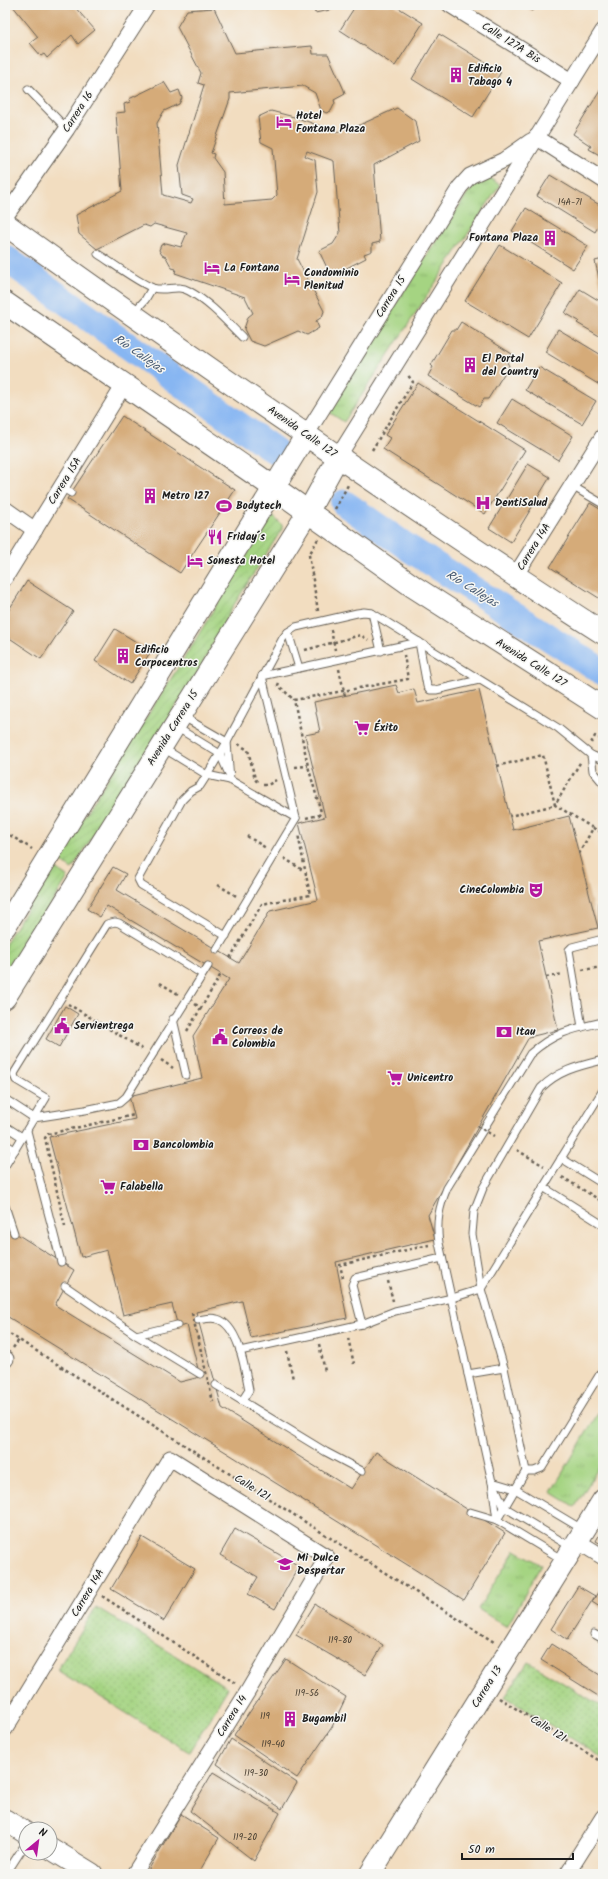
<svg xmlns="http://www.w3.org/2000/svg" width="608" height="1879" viewBox="0 0 608 1879" font-family="Kalam,sans-serif">
  <style>
    .grass { fill: url(#grass-tufts); stroke: #60784f }
    .park { fill: url(#park-dots); stroke: #60784f }
    .garden { fill: url(#garden-furrows); stroke: #60784f }
    .lines { fill: none; stroke-linecap: round; stroke-linejoin: round }
    .river { stroke: #87b6f2; stroke-width: 27 }
    .building { fill: #d5ab79 }
    .lane-casing { stroke: #676055; stroke-width: 9 }
    .street-casing { stroke: #676055; stroke-width: 17 }
    .secondary-casing { stroke: #676055; stroke-width: 23 }
    .primary-casing { stroke: #676055; stroke-width: 24 }
    .path { stroke: #676055; stroke-width: 2.5; stroke-dasharray: 3 3; stroke-linecap: butt }
    .lane { stroke: #fff; stroke-width: 7 }
    .street { stroke: #fff; stroke-width: 15 }
    .secondary { stroke: #fff; stroke-width: 21 }
    .primary { stroke: #fff; stroke-width: 22 }
    .path-bridge { stroke: #676055; stroke-width: 2.5; stroke-dasharray: 3 3; stroke-linecap: butt }
    .labels { text-anchor: middle; dominant-baseline: central; stroke-width: 3; stroke-linejoin: round; paint-order: stroke }
    .number-label { font-size: 9px; fill: #4a4033 }
    .street-label { font-size: 11px; fill: #1c1c1c; stroke: #f6f6f2 }
    .poi-label { font-size: 11px; font-weight: bold; fill: #1c1c1c; stroke: #f6f6f2; text-anchor: start }
    .water-label { font-size: 12px; font-style: italic; fill: #475a72; stroke: #f6f6f2 }
  </style>
  <defs>
    <pattern id="grass-tufts" width="24" height="20" patternUnits="userSpaceOnUse"><rect width="24" height="20" fill="#a5d482"/><path d="M3 7l-1-3M5 7V3M7 7l1-3M15 17l-1-3M17 17v-4M19 17l1-3" fill="none" stroke="#8db570"/></pattern>
    <pattern id="park-dots" width="8" height="8" patternUnits="userSpaceOnUse"><rect width="8" height="8" fill="#a5d482"/><path d="M2 2h.1M6 6h.1" fill="none" stroke="#8db570" stroke-width="1.8" stroke-linecap="round"/></pattern>
    <pattern id="garden-furrows" width="10" height="10" patternUnits="userSpaceOnUse"><rect width="10" height="10" fill="#a5d482"/><path d="M-1 1l2-2M0 10L10 0M9 11l2-2" fill="none" stroke="#8db570"/></pattern>
  </defs>
  <rect width="100%" height="100%" fill="#f6f6f2"/>
  <filter id="ink" filterUnits="userSpaceOnUse"><feTurbulence type="fractalNoise" baseFrequency=".025" numOctaves="2"/><feDisplacementMap in="SourceGraphic" scale="8" xChannelSelector="R" yChannelSelector="G"/><feConvolveMatrix kernelMatrix="1 2 1 2 8 2 1 2 1" color-interpolation-filters="sRGB"/></filter>
  <filter id="wash" filterUnits="userSpaceOnUse"><feTurbulence type="fractalNoise" baseFrequency=".012" numOctaves="4" result="noise"/><feDisplacementMap in="SourceGraphic" scale="16" xChannelSelector="R" yChannelSelector="G"/><feGaussianBlur stdDeviation="0.9" result="paint"/><feColorMatrix in="noise" values="0 0 0 0 0 0 0 0 0 0 0 0 0 0 0 0 0 1.4 0 .05"/><feComposite in="paint" operator="in"/></filter>
  <g filter="url(#wash)">
    <rect width="100%" height="100%" fill="#f2ddc0"/>
    <g class="grass">
      <path d="M477 179H491L500 185 344 422 326 410Z"/>
      <path d="M603 1405V1460L575 1507 551 1492Z"/>
      <path d="M515 1550 541 1565 507 1627 478 1609Z"/>
    </g>
    <g class="park">
      <path d="M96 1607 228 1688 189 1752 57 1670Z"/>
      <path d="M528 1662 603 1707V1758L505 1697Z"/>
    </g>
    <g class="garden">
      <path d="M274 517 282 525V529L232 608 198 672 72 869 57 859 191 647 263 528 269 519Z"/>
      <path d="M53 867 68 877 5 980V944Z"/>
    </g>
    <g class="lines">
      <g class="river">
        <path d="M5 258 274 450"/>
        <path d="M344 503 410 549 603 672"/>
      </g>
    </g>
    <g id="blocks">
      <g class="building">
        <path d="M12 5H73L95 30 78 44 72 35 47 58 44 54 41 56 30 43 38 37Z"/>
        <path d="M304 5H329L330 10 315 13 313 6 305 8Z"/>
        <path d="M356 5H394L423 23 395 66 340 30Z"/>
        <path d="M523 5H535L532 11Z"/>
        <path d="M214 8 235 53 312 46 313 54H328L344 90 345 94 334 100 335 103 331 111 326 113 321 110 315 93 303 86 230 93V99L211 153 214 154 213 158 223 172 225 204 272 200 277 195 273 148 261 142 258 117 271 111 294 117 338 132 344 127 351 129 397 108 415 121 419 141 374 165 380 242 372 244V251L364 254 366 258 331 276 319 251 333 244 340 233 334 161 307 151 305 156 315 160 318 192 297 259 324 311 322 317 316 321 319 328 307 335 298 331 264 346 250 341 244 329 248 317 253 313 245 297 175 273 176 269 172 268 166 257 162 255 159 250 161 245 166 243 181 247 187 233 154 224 150 227 144 225 97 249 79 234 76 215 122 191 116 113 125 112 124 104 130 102 129 99 164 82 171 93 179 90 182 98 179 104 164 111 157 123 163 195 191 203 193 199 182 195 179 165 204 85 198 83 201 73 177 27 187 10Z"/>
        <path d="M439 34 501 72 473 117 412 79Z"/>
        <path d="M603 86V157L589 149 591 146 573 134Z"/>
        <path d="M550 175 603 207V218L595 232 537 196Z"/>
        <path d="M526 208 588 246 573 269 512 231Z"/>
        <path d="M500 245 562 283 528 339 465 301Z"/>
        <path d="M603 259V291H602L595 261Z"/>
        <path d="M580 289 603 303V338L577 323 579 321 565 313Z"/>
        <path d="M461 322 512 354 507 362 509 366 488 399H484L479 407 428 376 433 367 431 365 452 330H456Z"/>
        <path d="M558 329 603 356V387L545 352Z"/>
        <path d="M539 367 596 401 582 424 525 390Z"/>
        <path d="M418 383 525 450 485 514 383 449 390 438 385 435Z"/>
        <path d="M512 399 573 436 558 460 497 423Z"/>
        <path d="M122 416 235 490 180 573 67 499Z"/>
        <path d="M528 464 550 477 511 542 489 528Z"/>
        <path d="M590 503 603 511 602 600 550 567Z"/>
        <path d="M27 581 73 611 41 659 5 635V616Z"/>
        <path d="M115 629 151 651 130 684 95 661Z"/>
        <path d="M396 685 399 693 414 689 418 703 479 690 513 830 569 816 598 928 538 941 558 1030 529 1037 428 1215 435 1239 336 1262 347 1318 251 1338 242 1301 196 1312 222 1408 351 1489 376 1452 505 1533 464 1600 5 1315V1236L9 1229 74 1270 55 1305 180 1382 200 1377 187 1325 178 1327 172 1304 123 1315 107 1250 81 1257 49 1137 135 1119 129 1096 202 1078 193 1036 229 979 107 906 100 917 87 909 113 867 126 874 117 890 239 963 270 911 318 900 299 823 325 817 305 735 320 732 314 702Z"/>
        <path d="M65 1006 78 1014 59 1047 46 1039Z"/>
        <path d="M603 1528V1545L596 1541Z"/>
        <path d="M235 1529 299 1566 275 1609 248 1594 258 1577 220 1555Z"/>
        <path d="M142 1537 195 1569 164 1621 111 1589Z"/>
        <path d="M603 1584V1609L592 1602Z"/>
        <path d="M578 1586 595 1596 567 1640 551 1629Z"/>
        <path d="M315 1604 383 1645 365 1675 296 1635Z"/>
        <path d="M551 1644 603 1677V1699L541 1660Z"/>
        <path d="M286 1659 346 1697 332 1727 297 1778 234 1735Z"/>
        <path d="M231 1739 297 1783 282 1809 217 1764Z"/>
        <path d="M213 1772 280 1813 254 1861 190 1811Z"/>
        <path d="M181 1814 219 1838 198 1874H146Z"/>
      </g>
    </g>
  </g>
  <g filter="url(#ink)">
    <use href="#blocks" fill-opacity="0" stroke="#676055" stroke-width="1"/>
    <g class="lines">
      <defs>
        <g id="lane">
          <path d="M28 89 67 129"/>
          <path d="M98 254C112 263 139 283 153 288 166 292 177 284 189 291 209 302 226 321 242 337"/>
          <path d="M133 313 145 300 152 288"/>
          <path d="M572 486 603 504"/>
          <path d="M61 487 71 493"/>
          <path d="M372 613 381 651"/>
          <path d="M288 632 299 668"/>
          <path d="M419 642 427 686 430 690H436L479 680"/>
          <path d="M262 676 419 642"/>
          <path d="M182 716 227 742"/>
          <path d="M176 727 220 754 228 772"/>
          <path d="M227 742 230 780 296 818"/>
          <path d="M163 748 207 775 230 780"/>
          <path d="M591 755 593 771 603 783"/>
          <path d="M603 904V924"/>
          <path d="M226 936 141 885 138 879 182 800 191 791 200 786 207 775 227 742 283 638 288 632 296 627 357 613 364 612 372 613 558 728 591 755 603 760"/>
          <path d="M217 950 296 818 262 676"/>
          <path d="M173 1019 186 1075"/>
          <path d="M582 1027 569 950 572 947 603 939"/>
          <path d="M5 1099 34 1118 85 1110 119 1103 126 1097 208 966"/>
          <path d="M5 1126 22 1137"/>
          <path d="M27 1131 61 1262"/>
          <path d="M5 1144 15 1150"/>
          <path d="M561 1158 603 1184"/>
          <path d="M5 1166 46 1098 16 1080 14 1075 15 1072 107 924 115 922 119 923 202 974"/>
          <path d="M543 1187 603 1225"/>
          <path d="M5 1206 14 1233"/>
          <path d="M65 1286 136 1335 200 1374"/>
          <path d="M198 1320C204 1319 211 1317 217 1319 239 1325 245 1370 249 1390L242 1401"/>
          <path d="M362 1324 352 1285 355 1278 442 1258"/>
          <path d="M136 1335 177 1325"/>
          <path d="M240 1351 362 1324 395 1311 452 1298 481 1289 603 1090"/>
          <path d="M468 1374 504 1368"/>
          <path d="M216 1385 326 1452 362 1471"/>
          <path d="M526 1471H534L542 1468 603 1369"/>
          <path d="M492 1482 515 1489 582 1529"/>
          <path d="M495 1487 504 1507 571 1547"/>
          <path d="M470 1512 497 1520 563 1560"/>
          <path d="M497 1520 492 1482 439 1243C436 1222 439 1207 447 1188L530 1054C555 1032 572 1029 603 1022"/>
          <path d="M497 1520 526 1471 504 1368 481 1289 472 1234 474 1211 483 1188 541 1088C559 1070 579 1066 603 1060"/>
          <path d="M594 1634 603 1639"/>
          <path d="M6 1874 26 1843"/>
        </g>
        <g id="street">
          <path d="M450 5 572 81"/>
          <path d="M536 137 603 180"/>
          <path d="M5 217 67 129 147 5"/>
          <path d="M306 435 460 187 470 176 504 160 531 141"/>
          <path d="M338 457 603 31"/>
          <path d="M5 509 35 530"/>
          <path d="M515 576 603 436"/>
          <path d="M5 578 124 385"/>
          <path d="M5 1360 6 1359"/>
          <path d="M577 1541 603 1557"/>
          <path d="M5 1729 170 1458 327 1557 248 1691 134 1874"/>
          <path d="M567 1874 603 1817"/>
        </g>
        <g id="secondary">
          <path d="M5 927 306 435"/>
          <path d="M5 998 308 512 338 457"/>
          <path d="M5 1820 26 1833"/>
          <path d="M50 1848 92 1874"/>
          <path d="M370 1874 603 1500"/>
        </g>
        <g id="primary">
          <path d="M5 224C86 283 167 339 249 396 366 476 483 556 603 633"/>
          <path d="M5 303 256 475 414 587 603 708"/>
        </g>
      </defs>
      <use href="#lane" class="lane-casing"/>
      <use href="#street" class="street-casing"/>
      <use href="#secondary" class="secondary-casing"/>
      <use href="#primary" class="primary-casing"/>
      <g class="path">
        <path d="M372 450 413 382 407 374"/>
        <path d="M335 509 348 485"/>
        <path d="M318 611 309 555 318 539"/>
        <path d="M331 630 335 650"/>
        <path d="M305 650 361 635 368 640"/>
        <path d="M339 669 345 696"/>
        <path d="M279 683 278 685 294 700"/>
        <path d="M591 743 595 736 603 740"/>
        <path d="M238 744 248 750 255 779 258 783"/>
        <path d="M497 766 543 755 555 805 510 816"/>
        <path d="M295 767 308 766"/>
        <path d="M263 785H268L276 780"/>
        <path d="M306 818 319 815 321 812 308 766 294 700 408 679 404 655"/>
        <path d="M593 828 603 833"/>
        <path d="M5 832 32 849"/>
        <path d="M247 836 266 848"/>
        <path d="M579 854 593 828 555 805 581 761"/>
        <path d="M284 858 304 871"/>
        <path d="M218 885 238 897"/>
        <path d="M230 958 262 904 310 895 298 834"/>
        <path d="M582 970 603 967"/>
        <path d="M546 977 563 974"/>
        <path d="M160 983 178 994"/>
        <path d="M68 1004 144 1050"/>
        <path d="M195 1004 201 1008 221 974"/>
        <path d="M187 1031 201 1008"/>
        <path d="M161 1060 173 1068"/>
        <path d="M517 1150 544 1166"/>
        <path d="M562 1177 603 1202"/>
        <path d="M65 1227 45 1138 48 1134 134 1115"/>
        <path d="M343 1278 340 1265 429 1245"/>
        <path d="M388 1281 393 1301"/>
        <path d="M5 1331 494 1642"/>
        <path d="M348 1338 354 1364"/>
        <path d="M319 1344 325 1371"/>
        <path d="M13 1348 19 1340"/>
        <path d="M287 1351 293 1379"/>
        <path d="M102 1596 235 1683"/>
        <path d="M499 1698 603 1763"/>
      </g>
      <use href="#lane" class="lane"/>
      <use href="#street" class="street"/>
      <use href="#secondary" class="secondary"/>
      <use href="#primary" class="primary"/>
      <g class="path-bridge">
        <path d="M477 1126 494 1136"/>
        <path d="M192 1313 213 1402"/>
      </g>
    </g>
  </g>
  <defs>
    <symbol id="building-bare" viewBox="-9 -9 18 18"><path d="M-4-6H4V6H1V3H-1V6H-4ZM-2.5-4.3h1.7v1.8h-1.7ZM.8-4.3h1.7v1.8H.8ZM-2.5-1h1.7V.8h-1.7ZM.8-1h1.7V.8H.8Z" fill="#b5179e" stroke="#f6f6f2" stroke-width="2.5" paint-order="stroke"/></symbol>
    <symbol id="hotel-bare" viewBox="-9 -9 18 18"><path d="M-6-4.5h1.5V1H6V5H4.5V3h-9V5H-6ZM-4 0a1.8 1.8 0 1 1 3.6 0ZM.5 0V-2.5h3Q6-2.5 6 0Z" fill="#b5179e" stroke="#f6f6f2" stroke-width="2.5" paint-order="stroke"/></symbol>
    <symbol id="hospital-bare" viewBox="-9 -9 18 18"><path d="M-5-5h3v3.5h4V-5h3V5h-3V1.5h-4V5h-3Z" fill="#b5179e" stroke="#f6f6f2" stroke-width="2.5" paint-order="stroke"/></symbol>
    <symbol id="stadium-bare" viewBox="-9 -9 18 18"><path d="M0-5a6.5 5 0 1 0 0 10a6.5 5 0 1 0 0-10ZM-3.5-1.8h7v3.6h-7Z" fill="#b5179e" stroke="#f6f6f2" stroke-width="2.5" paint-order="stroke"/></symbol>
    <symbol id="restaurant-bare" viewBox="-9 -9 18 18"><path d="M-5-6h1v4h1v-4h1v4h1v-4h1v5L-1.5 .5V6h-2V.5L-5-1ZM5-6V6H3V1.5H1.5Q1.5-4 5-6Z" fill="#b5179e" stroke="#f6f6f2" stroke-width="2.5" paint-order="stroke"/></symbol>
    <symbol id="supermarket-bare" viewBox="-9 -9 18 18"><path d="M-6-5.5h2.5l.6 2H6L4.5 2H-2.5L-4.4-4H-6ZM-1.5 3.2a1.3 1.3 0 1 0 .1 0ZM3 3.2a1.3 1.3 0 1 0 .1 0Z" fill="#b5179e" stroke="#f6f6f2" stroke-width="2.5" paint-order="stroke"/></symbol>
    <symbol id="theatre-bare" viewBox="-9 -9 18 18"><path d="M-5-5.5Q0-4 5-5.5V0Q5 5 0 6Q-5 5-5 0ZM-3.3-2.5H-1v1.5H-3.3ZM1-2.5H3.3v1.5H1ZM-2.8 1Q0 5.5 2.8 1Z" fill="#b5179e" stroke="#f6f6f2" stroke-width="2.5" paint-order="stroke"/></symbol>
    <symbol id="civic-bare" viewBox="-9 -9 18 18"><path d="M-.6-6.5H3V-4.5H.6V-3L4-1V1h2V6H-6V1h2V-1L-.6-3ZM-1.2 2.5V6h2.4V2.5Z" fill="#b5179e" stroke="#f6f6f2" stroke-width="2.5" paint-order="stroke"/></symbol>
    <symbol id="bank-bare" viewBox="-9 -9 18 18"><path d="M-6-4H6V4H-6ZM0-2.3a2.3 2.3 0 1 0 0 4.6a2.3 2.3 0 1 0 0-4.6Z" fill="#b5179e" stroke="#f6f6f2" stroke-width="2.5" paint-order="stroke"/></symbol>
    <symbol id="school-bare" viewBox="-9 -9 18 18"><path d="M0-5L7-2L0 1L-7-2ZM-4 1L0 2.5L4 1V4Q0 6-4 4Z" fill="#b5179e" stroke="#f6f6f2" stroke-width="2.5" paint-order="stroke"/></symbol>
  </defs>
  <g fill-rule="evenodd">
    <use href="#building-bare" x="445" y="64" width="22" height="22"/>
    <use href="#hotel-bare" x="273" y="111" width="22" height="22"/>
    <use href="#building-bare" x="539" y="227" width="22" height="22"/>
    <use href="#hotel-bare" x="201" y="257" width="22" height="22"/>
    <use href="#hotel-bare" x="281" y="268" width="22" height="22"/>
    <use href="#building-bare" x="459" y="354" width="22" height="22"/>
    <use href="#building-bare" x="139" y="485" width="22" height="22"/>
    <use href="#hospital-bare" x="472" y="492" width="22" height="22"/>
    <use href="#stadium-bare" x="213" y="495" width="22" height="22"/>
    <use href="#restaurant-bare" x="204" y="526" width="22" height="22"/>
    <use href="#hotel-bare" x="184" y="550" width="22" height="22"/>
    <use href="#building-bare" x="112" y="645" width="22" height="22"/>
    <use href="#supermarket-bare" x="351" y="717" width="22" height="22"/>
    <use href="#theatre-bare" x="525" y="879" width="22" height="22"/>
    <use href="#civic-bare" x="51" y="1015" width="22" height="22"/>
    <use href="#bank-bare" x="493" y="1021" width="22" height="22"/>
    <use href="#civic-bare" x="209" y="1026" width="22" height="22"/>
    <use href="#supermarket-bare" x="384" y="1067" width="22" height="22"/>
    <use href="#bank-bare" x="130" y="1134" width="22" height="22"/>
    <use href="#supermarket-bare" x="97" y="1176" width="22" height="22"/>
    <use href="#school-bare" x="274" y="1553" width="22" height="22"/>
    <use href="#building-bare" x="279" y="1708" width="22" height="22"/>
  </g>
  <g class="labels">
    <g class="number-label">
      <text x="570" y="202">14A-71</text>
      <text x="340" y="1640">119-80</text>
      <text x="307" y="1693">119-56</text>
      <text x="265" y="1716">119</text>
      <text x="273" y="1744">119-40</text>
      <text x="256" y="1773">119-30</text>
      <text x="245" y="1837">119-20</text>
    </g>
    <g class="street-label">
      <text transform="translate(511 43) rotate(32)">Calle 127A Bis</text>
      <text transform="translate(78 112) rotate(-57)">Carrera 16</text>
      <text transform="translate(391 297) rotate(-58)">Carrera 15</text>
      <text transform="translate(302 432) rotate(35)">Avenida Calle 127</text>
      <text transform="translate(65 481) rotate(-58)">Carrera 15A</text>
      <text transform="translate(534 547) rotate(-58)">Carrera 14A</text>
      <text transform="translate(531 663) rotate(32)">Avenida Calle 127</text>
      <text transform="translate(173 728) rotate(-58)">Avenida Carrera 15</text>
      <text transform="translate(252 1488) rotate(32)">Calle 121</text>
      <text transform="translate(88 1593) rotate(-59)">Carrera 14A</text>
      <text transform="translate(487 1687) rotate(-58)">Carrera 13</text>
      <text transform="translate(232 1716) rotate(-58)">Carrera 14</text>
      <text transform="translate(548 1729) rotate(32)">Calle 121</text>
    </g>
    <g class="poi-label">
      <text x="468" y="69">Edificio<tspan x="468" dy="13">Tabago 4</tspan></text>
      <text x="296" y="116">Hotel<tspan x="296" dy="13">Fontana Plaza</tspan></text>
      <text x="538" y="238" text-anchor="end">Fontana Plaza</text>
      <text x="224" y="268">La Fontana</text>
      <text x="304" y="273">Condominio<tspan x="304" dy="13">Plenitud</tspan></text>
      <text x="482" y="359">El Portal<tspan x="482" dy="13">del Country</tspan></text>
      <text x="162" y="496">Metro 127</text>
      <text x="495" y="503">DentiSalud</text>
      <text x="236" y="506">Bodytech</text>
      <text x="227" y="537">Friday´s</text>
      <text x="207" y="561">Sonesta Hotel</text>
      <text x="135" y="650">Edificio<tspan x="135" dy="13">Corpocentros</tspan></text>
      <text x="374" y="728">Éxito</text>
      <text x="524" y="890" text-anchor="end">CineColombia</text>
      <text x="74" y="1026">Servientrega</text>
      <text x="232" y="1031">Correos de<tspan x="232" dy="13">Colombia</tspan></text>
      <text x="516" y="1032">Itau</text>
      <text x="407" y="1078">Unicentro</text>
      <text x="153" y="1145">Bancolombia</text>
      <text x="120" y="1187">Falabella</text>
      <text x="297" y="1558">Mi Dulce<tspan x="297" dy="13">Despertar</tspan></text>
      <text x="302" y="1719">Bugambil</text>
    </g>
    <g class="water-label">
      <text transform="translate(139 354) rotate(35)">Río Callejas</text>
      <text transform="translate(472 589) rotate(32)">Río Callejas</text>
    </g>
  </g>
  <rect width="608" height="1879" fill="none" stroke="#f6f6f2" stroke-width="20"/>
  <g transform="translate(38 1841) rotate(29)"><circle r="19" fill="#f6f6f2" stroke="#9f9f9c"/>
  <path d="M0-3L7 15L0 10L-7 15Z" fill="#b5179e"/>
  <text y="-6" font-size="11" font-weight="bold" text-anchor="middle" fill="#1c1c1c">N</text>
  </g>
  <path d="M462 1853v6h111v-6" fill="none" stroke="#1c1c1c" stroke-width="2"/>
  <text x="468" y="1853" font-size="12" fill="#1c1c1c" stroke="#f6f6f2" stroke-width="3" paint-order="stroke">50 m</text>
</svg>
